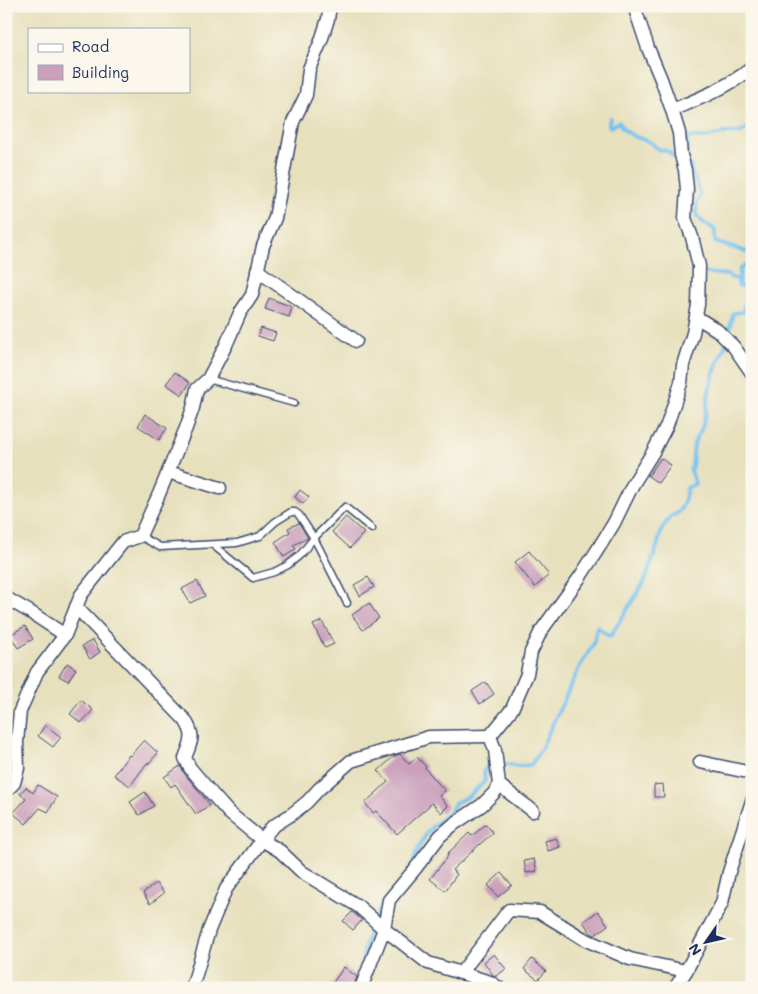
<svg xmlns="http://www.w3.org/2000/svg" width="758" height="994" viewBox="0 0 758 994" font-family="Mali,sans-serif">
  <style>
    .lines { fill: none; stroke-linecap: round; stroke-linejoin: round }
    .stream { stroke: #75c1ef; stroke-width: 4 }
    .building { fill: #caa0bb }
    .service-casing { stroke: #3a4a6c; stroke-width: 9 }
    .minor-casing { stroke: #3a4a6c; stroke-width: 15 }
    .service { stroke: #fff; stroke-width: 6 }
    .minor { stroke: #fff; stroke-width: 12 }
  </style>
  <rect width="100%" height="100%" fill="#fbf7ec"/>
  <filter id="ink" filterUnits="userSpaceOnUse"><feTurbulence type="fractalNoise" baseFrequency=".02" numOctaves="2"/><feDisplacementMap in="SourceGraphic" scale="10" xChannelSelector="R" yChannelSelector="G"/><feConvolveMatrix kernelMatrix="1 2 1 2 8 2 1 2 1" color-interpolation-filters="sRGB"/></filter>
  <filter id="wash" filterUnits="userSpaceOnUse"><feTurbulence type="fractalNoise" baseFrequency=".0096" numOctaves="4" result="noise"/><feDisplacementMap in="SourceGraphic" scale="20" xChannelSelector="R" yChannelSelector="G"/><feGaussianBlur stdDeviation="1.12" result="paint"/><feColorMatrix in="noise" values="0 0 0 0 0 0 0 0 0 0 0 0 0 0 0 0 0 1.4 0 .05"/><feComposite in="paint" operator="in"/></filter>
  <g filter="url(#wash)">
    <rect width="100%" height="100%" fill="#e7e0bd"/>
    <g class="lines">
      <g class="stream">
        <path d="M610 118 609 124 610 127 619 122 623 129 633 136 650 142 659 150 661 149 669 152 671 155 679 159"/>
        <path d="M687 154 688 145 686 140C694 135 694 138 701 138 709 138 717 135 725 133 730 132 737 134 741 132 745 130 749 127 752 125"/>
        <path d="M689 165 691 166V172L696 181 700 196 697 202 696 215 705 224 713 228 715 231V242L747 252 751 258 748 264 740 269 739 284H738"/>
        <path d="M707 273 728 275 732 278 738 279V285L745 287V303L743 312 733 313 728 337"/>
        <path d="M692 466 694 443 702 428 707 406 709 391 715 370 726 344"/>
        <path d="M499 763 520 766 531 765 541 749 580 666 593 645 597 627 610 637 645 581 656 550 662 529 670 517C683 513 685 500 687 488L695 484 692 473 690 469H692"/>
        <path d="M413 863 418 849 428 831 439 821 450 813 455 803 469 796 485 781 484 771 488 766 492 764"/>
        <path d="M362 971 364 951 369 931 383 902"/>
      </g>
    </g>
    <g id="blocks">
      <g class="building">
        <path d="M269 298 292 307 289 317 265 309Z"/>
        <path d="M261 328 276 333 273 341 258 336Z"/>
        <path d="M175 372 190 383 182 395 166 384Z"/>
        <path d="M145 414 167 428 159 440 138 426Z"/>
        <path d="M661 458 671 465 658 483 648 476Z"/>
        <path d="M300 490 309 497 303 504 295 497Z"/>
        <path d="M346 517 364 533 350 548 332 532Z"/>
        <path d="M299 523 308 538 293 545 296 549 284 557 275 542 290 532 288 528Z"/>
        <path d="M529 551 549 575 535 587 515 562Z"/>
        <path d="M368 577 374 587 360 596 354 585Z"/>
        <path d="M197 581 205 596 190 603 182 589Z"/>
        <path d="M369 603 379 618 363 630 352 615Z"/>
        <path d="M322 621 334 644 325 648 313 625Z"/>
        <path d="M25 626 33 639 18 648 10 635Z"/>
        <path d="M93 640 100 652 90 659 82 646Z"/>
        <path d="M67 663 76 669 68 681 59 676Z"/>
        <path d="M486 682 494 694 480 704 472 691Z"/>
        <path d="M81 700 93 710 81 723 70 714Z"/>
        <path d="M45 725 61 737 53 747 38 736Z"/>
        <path d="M144 740 158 753 148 764 147 763 130 786 114 775 129 755 130 756Z"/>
        <path d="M400 754 409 764 417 757 426 767 425 768 445 791 439 796 448 806 441 813 432 803 397 834 376 811 373 813 365 803 388 782 378 771 393 757Z"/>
        <path d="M180 766 184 773 210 805 196 814 175 784 171 787 164 777Z"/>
        <path d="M663 784 664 797H654V785Z"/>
        <path d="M38 785 57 797 48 812 40 808 26 824 13 813 26 799 20 794 26 787 33 793Z"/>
        <path d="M145 792 154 806 139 815 130 802Z"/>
        <path d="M486 824 493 833 480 844 452 870 457 874 445 891 430 879 448 856 447 854 469 833 472 836Z"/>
        <path d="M556 838 560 847 548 851 545 841Z"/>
        <path d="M534 859 537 871 526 873 524 861Z"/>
        <path d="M501 873 512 885 498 897 488 885Z"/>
        <path d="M156 883 164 893 150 904 143 893Z"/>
        <path d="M598 911 608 925 595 935 591 933 583 922Z"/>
        <path d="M352 912 362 920 353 930 343 921Z"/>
        <path d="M494 954 506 969 496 976 493 975 484 962Z"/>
        <path d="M532 959 546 971 538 980 524 969Z"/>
        <path d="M344 967 357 977 353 988H329Z"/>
      </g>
    </g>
  </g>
  <g filter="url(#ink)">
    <use href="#blocks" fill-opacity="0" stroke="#3a4a6c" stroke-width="1"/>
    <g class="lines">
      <defs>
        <g id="service">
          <path d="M208 379 294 403"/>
          <path d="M140 536 160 547 237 543 260 536 275 522 291 512H295L299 515 314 538 347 603"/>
          <path d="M213 545 253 578 274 572 288 565 300 555 314 538 345 507 372 529"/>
        </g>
        <g id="minor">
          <path d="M672 110C701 98 728 87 752 68"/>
          <path d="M257 270 356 341"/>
          <path d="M696 317 717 330 734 347 752 373"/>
          <path d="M168 472 220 488"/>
          <path d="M6 598 30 612 65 635 37 672 20 711 17 742 18 768 14 783 6 791"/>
          <path d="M76 607 185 720C196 737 191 741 185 758L190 768 213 795 229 813 262 840 272 827 292 814 307 802 319 789 351 761 429 737 490 736"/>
          <path d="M65 635 81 595 123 542 140 536 159 494 186 428 193 408 197 389 208 379 226 345 240 313 252 295 263 246 275 218 293 122 306 95 309 69 321 41 328 19 330 6"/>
          <path d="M700 762 752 773"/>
          <path d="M499 785 533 811"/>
          <path d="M461 973 509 910 540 912 584 939 630 959 686 971"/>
          <path d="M192 988 209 930 226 889 262 840 280 851 302 872 358 906 384 929 389 900 415 869 440 836 454 824 482 805 494 793 499 785 495 750 490 736 512 709 527 674 531 652 541 631 580 577 598 549 614 523 633 484 653 452 667 425 681 383 683 365 693 333 698 305 699 266 692 237 685 218 687 189 685 170 681 155 679 133 672 110 661 79 648 48 634 6"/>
          <path d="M361 988 384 929 428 963 490 982 499 988"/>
          <path d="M675 988 686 971 722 903 729 872 752 801"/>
        </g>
      </defs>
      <use href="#service" class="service-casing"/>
      <use href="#minor" class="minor-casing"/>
      <use href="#service" class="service"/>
      <use href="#minor" class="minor"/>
    </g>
  </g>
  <rect width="758" height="994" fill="none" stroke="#fbf7ec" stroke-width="25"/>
  <rect x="28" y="28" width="162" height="65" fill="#fbf7ec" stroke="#a1a7b3"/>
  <rect x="38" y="44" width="25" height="8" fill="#ffffff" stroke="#a1a7b3"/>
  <text x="72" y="52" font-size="15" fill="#1b2f5e">Road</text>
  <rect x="38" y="65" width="25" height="15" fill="#caa0bb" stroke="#a1a7b3"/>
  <text x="72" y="78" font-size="15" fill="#1b2f5e">Building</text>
  <g transform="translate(706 942) rotate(236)" stroke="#fbf7ec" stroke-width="4" paint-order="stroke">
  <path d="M0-4L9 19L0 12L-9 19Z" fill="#1b2f5e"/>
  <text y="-8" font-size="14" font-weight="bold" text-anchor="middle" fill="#1b2f5e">N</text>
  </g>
</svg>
